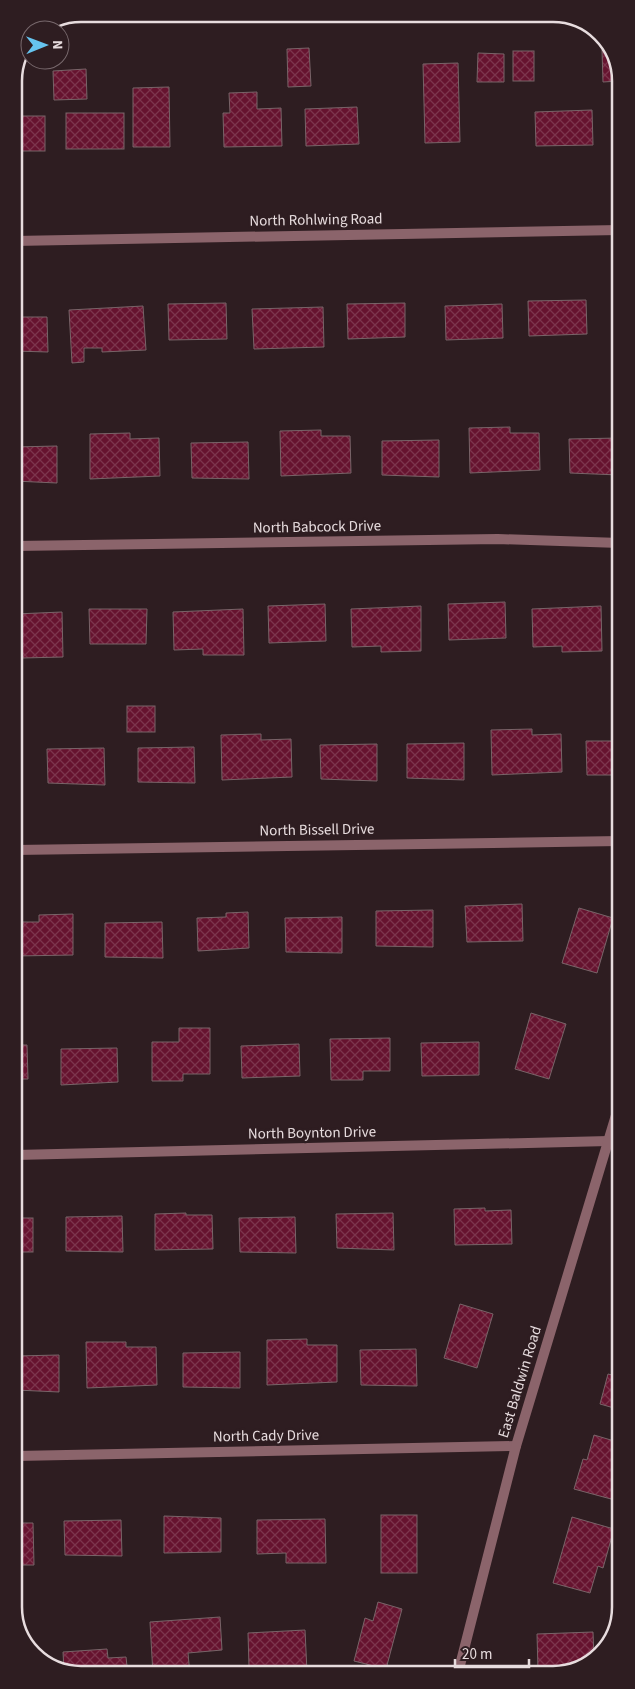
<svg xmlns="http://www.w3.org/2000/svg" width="635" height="1689" viewBox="0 0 635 1689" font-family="'Source Sans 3',sans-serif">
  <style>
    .building { fill: url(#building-cross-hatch); stroke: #786468 }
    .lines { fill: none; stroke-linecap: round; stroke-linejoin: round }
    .minor { stroke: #8b646b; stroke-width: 10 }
    .tertiary { stroke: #8b646b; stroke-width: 10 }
    .labels { text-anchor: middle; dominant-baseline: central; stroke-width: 5; stroke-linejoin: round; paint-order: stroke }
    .street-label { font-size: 15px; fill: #e7dcde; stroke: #2e1d21 }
    .rim { fill: none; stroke: #e7dcde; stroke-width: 2.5 }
  </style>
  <defs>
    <pattern id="building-cross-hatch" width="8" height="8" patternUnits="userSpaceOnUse" patternTransform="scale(1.25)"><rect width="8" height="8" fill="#66132f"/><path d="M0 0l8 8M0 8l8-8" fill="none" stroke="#7c354d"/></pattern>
  </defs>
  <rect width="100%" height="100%" fill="#2e1d21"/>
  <g class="building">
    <path d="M168 14H194V20L168 21Z"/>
    <path d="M412 14H438L439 22H412Z"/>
    <path d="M309 48 311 86 288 87 287 49Z"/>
    <path d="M602 50H610L619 64V81L603 82Z"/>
    <rect x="513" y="51" width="21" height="30"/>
    <path d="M478 53 504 54V82H477Z"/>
    <path d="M458 63 460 142 425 143 423 64Z"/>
    <path d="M86 69 87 99 54 100 53 71Z"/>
    <path d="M169 87 170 147H133V88Z"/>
    <path d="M257 92V109L281 108 282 146 224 147 223 113H230L229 93Z"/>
    <path d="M357 107 359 144 306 146 305 109Z"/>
    <path d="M616 109H619V143H617Z"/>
    <path d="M592 110 593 145 536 146 535 112Z"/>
    <rect x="66" y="113" width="58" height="36"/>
    <rect x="14" y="116" width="31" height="35"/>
    <path d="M586 300 587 334 529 336 528 301Z"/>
    <path d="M612 302H619V341H613Z"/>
    <path d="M226 303 227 339 169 340 168 304Z"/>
    <path d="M405 303V337L348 339 347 304Z"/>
    <path d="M502 304 503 338 446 340 445 306Z"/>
    <path d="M143 306 146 350 102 352V348H84V362L72 363 69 310Z"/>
    <path d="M323 307 324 347 254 349 252 309Z"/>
    <path d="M14 309H18V317H47L48 352 14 351Z"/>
    <path d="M510 427V433H539L540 470 470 473 469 428Z"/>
    <path d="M321 430V436H350L351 473 281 476 280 431Z"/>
    <path d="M130 433V439L159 438 160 476 90 479V434Z"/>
    <path d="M619 438V475L570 473 569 439Z"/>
    <path d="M439 440V477L382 475V441Z"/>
    <path d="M248 442 249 479 192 478 191 443Z"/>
    <path d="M57 446V483L14 481V447Z"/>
    <path d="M505 602 506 638 449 640 448 604Z"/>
    <path d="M325 604 326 641 269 643 268 606Z"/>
    <path d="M421 606V651L381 652V646L352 647 351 609Z"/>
    <path d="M601 606 602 651 562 652V646L533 647 532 609Z"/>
    <path d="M89 609H147L146 644H90Z"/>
    <path d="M243 609 244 655H203V649L174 650 173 612Z"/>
    <path d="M62 612 63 657 22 658V652H15V614Z"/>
    <rect x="127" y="706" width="28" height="26"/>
    <path d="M532 729V735L561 734 562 772 492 775 491 730Z"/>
    <path d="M261 734V740L291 739 292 777 222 780 221 735Z"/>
    <path d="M586 741H620V777H613V775H587Z"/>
    <path d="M464 743V780L407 778V744Z"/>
    <path d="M377 744V781L321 779 320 745Z"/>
    <path d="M194 747 195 783 138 782V748Z"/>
    <path d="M104 748 105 785 48 783 47 749Z"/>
    <path d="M15 750H16L17 786H15Z"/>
    <path d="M522 904 523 941 467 942 465 906Z"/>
    <path d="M579 908 613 918 597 973 562 963Z"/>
    <path d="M433 910V947L376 946V911Z"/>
    <path d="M248 912 249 948 198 951 197 918 226 917V913Z"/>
    <path d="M73 914V955L16 956 15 922H39V915Z"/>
    <path d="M342 917V953L286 952 285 918Z"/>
    <path d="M162 922 163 958 105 957V923Z"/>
    <path d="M531 1013 566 1024 549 1079 515 1069Z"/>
    <path d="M179 1028H210V1074H183V1081H152V1042H179Z"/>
    <path d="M390 1038V1071H363V1080H331L330 1039Z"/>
    <path d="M479 1042V1075L422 1076 421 1043Z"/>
    <path d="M299 1044 300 1076 242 1078 241 1046Z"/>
    <path d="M15 1045H27L28 1079H15Z"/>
    <path d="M117 1048 118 1082 61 1085V1049Z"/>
    <path d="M485 1208V1211L511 1210 512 1244 455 1245 454 1209Z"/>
    <path d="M186 1213V1215H212L213 1249 155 1250V1214Z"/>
    <path d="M393 1213 394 1250 337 1248 336 1214Z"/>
    <path d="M122 1216 123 1252 66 1251V1217Z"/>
    <path d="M295 1217 296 1253 240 1252 239 1218Z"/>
    <rect x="16" y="1218" width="17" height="34"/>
    <path d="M460 1304 493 1314 477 1368 444 1358Z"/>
    <path d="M307 1339V1345H337V1382L267 1385V1340Z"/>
    <path d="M86 1342H126V1347H156L157 1385 87 1388Z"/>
    <path d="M416 1349 417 1386 361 1385 360 1350Z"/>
    <path d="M620 1350H621V1410L600 1404 608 1374 612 1375Z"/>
    <path d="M240 1352V1388L183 1387V1353Z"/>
    <path d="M59 1355V1392L16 1390V1356Z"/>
    <path d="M594 1435 621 1443V1465L611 1499 574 1489 583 1459 587 1460Z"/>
    <rect x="381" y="1515" width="36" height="58"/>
    <path d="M164 1516 221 1518V1552L164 1553Z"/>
    <path d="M572 1517 614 1529 603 1568 598 1566 590 1593 553 1583Z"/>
    <path d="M325 1519 326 1563H286V1553L257 1554V1520Z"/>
    <path d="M121 1520 122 1556 65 1555 64 1521Z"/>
    <path d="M16 1523H33L34 1565H16Z"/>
    <path d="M378 1602 402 1609 386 1669 354 1661 365 1618 373 1621Z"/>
    <path d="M220 1617 222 1650 188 1653 190 1675H153L150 1622Z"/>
    <path d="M305 1630 307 1672 262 1674V1667H249L248 1633Z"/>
    <path d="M593 1632 594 1658 578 1668 538 1670 537 1634Z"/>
    <path d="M107 1649 108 1658 126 1657 128 1675H77L64 1670 63 1652Z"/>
  </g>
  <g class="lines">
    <g class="minor">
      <path d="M15 546 498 539 620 543"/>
      <path d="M15 850 620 841"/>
      <path d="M15 1155 609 1141"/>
      <path d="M16 1456 516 1446"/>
      <path d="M458 1673 516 1446 620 1102"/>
    </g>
    <path class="tertiary" d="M14 241 619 230"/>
  </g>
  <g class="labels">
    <g class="street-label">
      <text transform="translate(316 220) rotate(-1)">North Rohlwing Road</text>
      <text transform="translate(317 527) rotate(-1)">North Babcock Drive</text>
      <text transform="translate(317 830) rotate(-1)">North Bissell Drive</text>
      <text transform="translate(312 1133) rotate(-1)">North Boynton Drive</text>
      <text transform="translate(520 1382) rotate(-73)">East Baldwin Road</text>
      <text transform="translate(266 1436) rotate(-1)">North Cady Drive</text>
    </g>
  </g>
  <path d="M0 0H635V1689H0ZM81 22H553A59 59 0 0 1 612 81V1607A59 59 0 0 1 553 1666H81A59 59 0 0 1 22 1607V81A59 59 0 0 1 81 22Z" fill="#2e1d21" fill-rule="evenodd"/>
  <path class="rim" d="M81 22H553A59 59 0 0 1 612 81V1607A59 59 0 0 1 553 1666H81A59 59 0 0 1 22 1607V81A59 59 0 0 1 81 22Z"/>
  <g transform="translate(45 45) rotate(89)"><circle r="24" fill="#2e1d21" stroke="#78696d"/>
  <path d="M0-4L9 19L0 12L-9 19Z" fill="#66c4ef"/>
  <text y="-8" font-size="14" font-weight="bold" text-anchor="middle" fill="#e7dcde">N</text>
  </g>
  <path d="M455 1659v8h74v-8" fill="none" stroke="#e7dcde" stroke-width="2.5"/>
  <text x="462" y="1659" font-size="15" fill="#e7dcde" stroke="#2e1d21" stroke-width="4" paint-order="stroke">20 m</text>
</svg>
